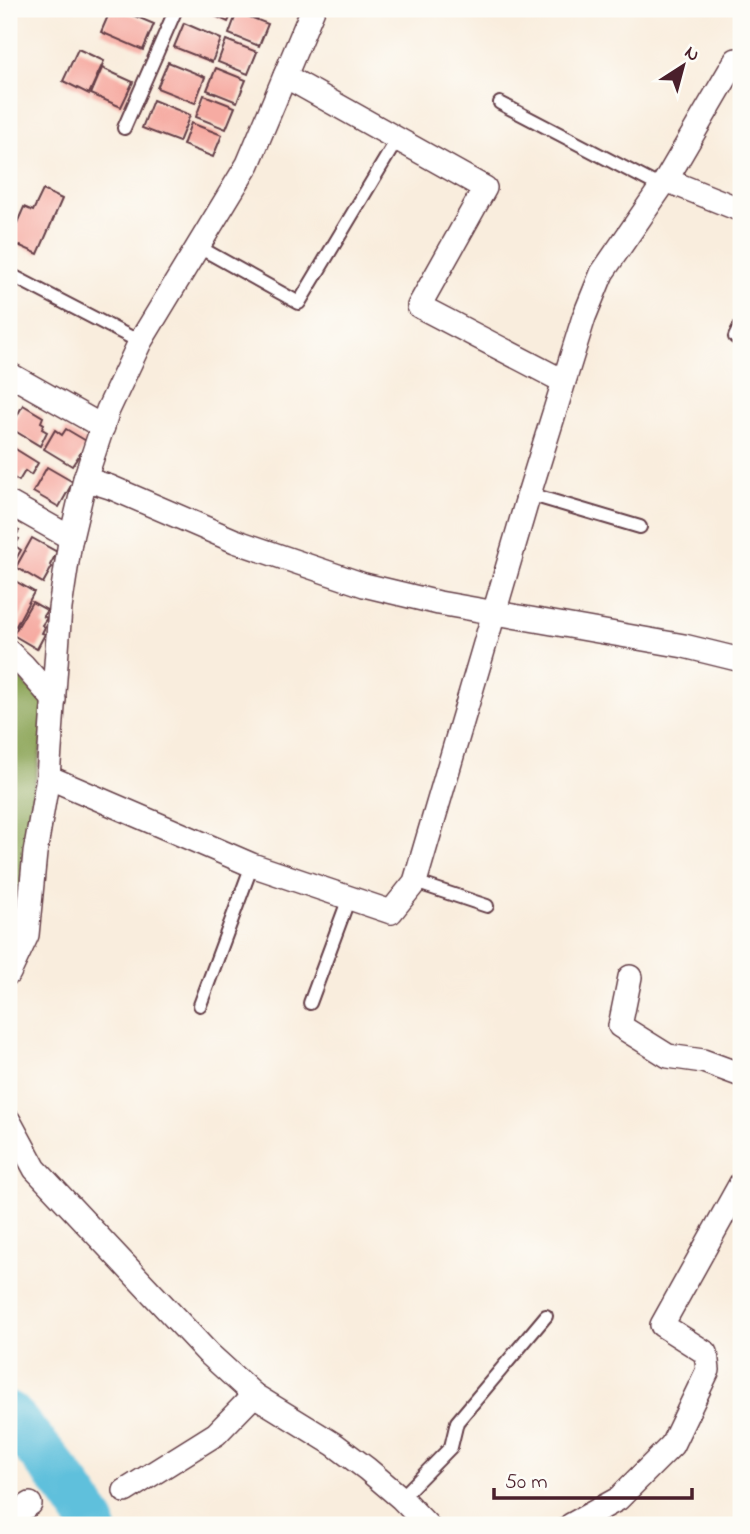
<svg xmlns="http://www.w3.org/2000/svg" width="750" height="1534" viewBox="0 0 750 1534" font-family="'Indie Flower',sans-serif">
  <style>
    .forest { fill: #8ba456; stroke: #6a6240; stroke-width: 2 }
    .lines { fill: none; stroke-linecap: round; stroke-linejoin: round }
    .river { stroke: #5ec0dc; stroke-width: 47 }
    .building { fill: #f6aba2 }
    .service-casing { stroke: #643e46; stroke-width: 16 }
    .minor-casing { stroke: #643e46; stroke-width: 26 }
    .service { stroke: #fff; stroke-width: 12 }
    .minor { stroke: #fff; stroke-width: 23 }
  </style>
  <rect width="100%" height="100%" fill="#fdfcf7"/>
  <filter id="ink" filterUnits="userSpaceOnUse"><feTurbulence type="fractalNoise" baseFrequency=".0143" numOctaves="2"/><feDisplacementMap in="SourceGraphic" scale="14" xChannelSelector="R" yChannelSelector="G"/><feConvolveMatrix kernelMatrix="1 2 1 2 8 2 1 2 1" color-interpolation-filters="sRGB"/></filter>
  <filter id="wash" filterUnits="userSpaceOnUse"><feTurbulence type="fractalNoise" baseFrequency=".00686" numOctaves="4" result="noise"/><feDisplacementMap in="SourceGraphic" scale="28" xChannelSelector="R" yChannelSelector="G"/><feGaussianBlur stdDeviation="1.57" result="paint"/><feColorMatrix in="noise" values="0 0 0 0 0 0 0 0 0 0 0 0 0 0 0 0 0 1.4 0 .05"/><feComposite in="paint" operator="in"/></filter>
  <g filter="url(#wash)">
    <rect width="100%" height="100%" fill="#f9eddd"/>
    <path class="forest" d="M9 669 48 705 22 861 18 933 9 954Z"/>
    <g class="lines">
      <path class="river" d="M9 1415C38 1450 71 1485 93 1525"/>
    </g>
    <g id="blocks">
      <g class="building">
        <path d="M111 9H118L154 24 143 50 101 32Z"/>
        <path d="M200 9H234L228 22Z"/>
        <path d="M237 12 268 24 259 46 229 34Z"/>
        <path d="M184 23 221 39 212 62 174 47Z"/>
        <path d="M226 40 257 52 248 74 218 62Z"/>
        <path d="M78 49 104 61 89 94 63 81Z"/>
        <path d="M168 62 205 77 195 103 157 88Z"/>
        <path d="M102 68 133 82 121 107 91 94Z"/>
        <path d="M216 68 246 80 237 102 207 90Z"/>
        <path d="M204 95 235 107 226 129 196 117Z"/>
        <path d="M153 100 190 115 179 142 142 128Z"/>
        <path d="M191 123 222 135 213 157 183 145Z"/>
        <path d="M43 190 62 199 38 254 9 241 24 207 33 211Z"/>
        <path d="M23 405 43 417 41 422 44 424 42 429 47 432 40 446 10 428Z"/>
        <path d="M66 429 88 442 72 466 44 449 55 430 62 435Z"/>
        <path d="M9 445 38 463 31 475 25 471 19 481 9 475Z"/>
        <path d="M47 467 73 482 59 507 33 492Z"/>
        <path d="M9 526 19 531 15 537 19 539 15 546 21 550 13 564 9 562Z"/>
        <path d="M32 538 57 552 50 565 52 567 43 583 16 567Z"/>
        <path d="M10 578 34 592 16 626 9 622V581Z"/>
        <path d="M32 602 47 610 43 616 47 618 42 625 45 627 42 633 45 634 37 649 13 635Z"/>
      </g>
    </g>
  </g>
  <g filter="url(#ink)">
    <use href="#blocks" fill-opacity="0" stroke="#643e46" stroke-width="2"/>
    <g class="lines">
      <defs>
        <g id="service">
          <path d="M500 103 661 187"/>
          <path d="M124 128 176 9"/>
          <path d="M197 246 299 303 398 138"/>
          <path d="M9 274 140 342"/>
          <path d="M741 325 735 337 741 339"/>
          <path d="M529 494 640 527"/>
          <path d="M415 882 487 906"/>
          <path d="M310 1003 349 898"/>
          <path d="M200 1005 252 865"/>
          <path d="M401 1498 451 1447 457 1422 546 1316"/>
        </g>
        <g id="minor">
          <path d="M285 76 485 188 419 306 563 381"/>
          <path d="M666 180 741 210"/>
          <path d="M9 374 103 427"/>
          <path d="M85 479 110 487 235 541 364 585 439 603 684 646 741 660"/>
          <path d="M9 503 71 538"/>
          <path d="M9 652 24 666 54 700"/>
          <path d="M48 777 252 865 391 912 415 882 529 494 584 317 602 273 666 180 736 60"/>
          <path d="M9 973 27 935 35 853 48 777 60 608 70 542 85 479 108 410 140 342 248 164 313 9"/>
          <path d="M630 977 620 1026 668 1056 703 1061 741 1075"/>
          <path d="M9 1121 35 1169 208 1353 254 1395 335 1445 367 1469 401 1498 427 1525"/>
          <path d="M125 1491 216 1434 254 1395"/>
          <path d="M9 1519 30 1504"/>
          <path d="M571 1525 618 1499 672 1445 708 1370 706 1353 662 1325 741 1183"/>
        </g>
      </defs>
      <use href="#service" class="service-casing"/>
      <use href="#minor" class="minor-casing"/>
      <use href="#service" class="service"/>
      <use href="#minor" class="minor"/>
    </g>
  </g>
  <rect width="750" height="1534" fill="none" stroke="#fdfcf7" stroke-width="35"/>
  <g transform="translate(683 66) rotate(36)" stroke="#fdfcf7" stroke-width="5" paint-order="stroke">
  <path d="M0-5L12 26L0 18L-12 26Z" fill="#4a1f2b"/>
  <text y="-10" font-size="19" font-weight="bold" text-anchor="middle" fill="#4a1f2b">N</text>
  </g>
  <path d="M494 1488v10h198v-10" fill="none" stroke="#4a1f2b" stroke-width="3.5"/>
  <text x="505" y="1488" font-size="21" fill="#4a1f2b" stroke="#fdfcf7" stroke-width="5" paint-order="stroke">50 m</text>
</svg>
